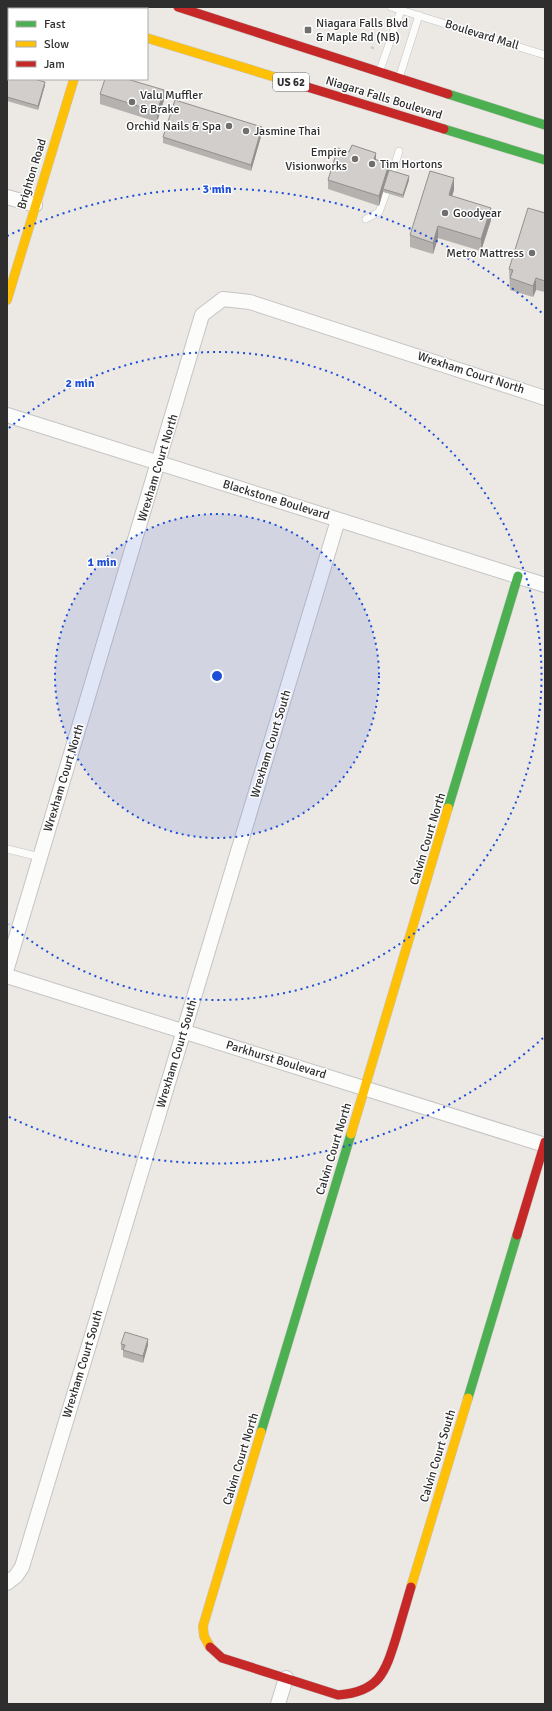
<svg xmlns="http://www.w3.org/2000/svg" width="552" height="1711" viewBox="0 0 552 1711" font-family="Signika,sans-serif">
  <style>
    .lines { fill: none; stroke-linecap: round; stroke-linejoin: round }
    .lane-casing { stroke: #c5c4c5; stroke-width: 8 }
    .street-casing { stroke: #c5c4c5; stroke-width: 16 }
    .fast-casing { stroke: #c5c4c5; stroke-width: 10 }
    .slow-casing { stroke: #c5c4c5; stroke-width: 10 }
    .jam-casing { stroke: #c5c4c5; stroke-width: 10 }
    .path { stroke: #c9c9c8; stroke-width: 2.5; stroke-dasharray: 3 2; stroke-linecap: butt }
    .lane { stroke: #fcfcfb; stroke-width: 7 }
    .street { stroke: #fcfcfb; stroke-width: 14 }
    .fast { stroke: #4caf50; stroke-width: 9 }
    .slow { stroke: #ffc107; stroke-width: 9 }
    .jam { stroke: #c62828; stroke-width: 9 }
    .wall { fill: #b4b1af }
    .shaded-wall { fill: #92908e }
    .building { fill: #d1cecb; stroke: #92908e }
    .ring { fill: none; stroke: #1d4ed8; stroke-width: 2; stroke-dasharray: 2 4 }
    .poi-dot { fill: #706f6e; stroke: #fff; stroke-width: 1.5 }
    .labels { text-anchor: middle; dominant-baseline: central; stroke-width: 3; stroke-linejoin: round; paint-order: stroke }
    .shield { fill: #fff; stroke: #6d6d6d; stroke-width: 1 }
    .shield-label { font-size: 11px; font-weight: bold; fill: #2e2e2e }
    .poi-label { font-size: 12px; fill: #2e2e2e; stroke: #fff; text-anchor: start }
    .street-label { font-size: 12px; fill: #2e2e2e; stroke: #fff }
    .centre { fill: #1d4ed8; stroke: #fff; stroke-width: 2 }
    .ring-label { font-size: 12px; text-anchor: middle; font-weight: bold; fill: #1d4ed8; stroke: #fff; stroke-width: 3; stroke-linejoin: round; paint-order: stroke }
  </style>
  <rect width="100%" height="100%" fill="#ece8e4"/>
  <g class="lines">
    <defs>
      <g id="lane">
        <path d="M391 7 545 55"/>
        <path d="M380 70 401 10"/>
        <path d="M400 75 419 15"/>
        <path d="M392 174 399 151"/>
        <path d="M366 219 379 212 386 193"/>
        <path d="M7 849 40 857"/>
      </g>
      <g id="street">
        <path d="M7 197 35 205"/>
        <path d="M7 415 545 585"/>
        <path d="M7 968 202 315 223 299 250 302 545 398"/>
        <path d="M7 976 545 1145"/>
        <path d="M7 1583 16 1576 22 1567 338 520"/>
        <path d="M278 1704 286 1678"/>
      </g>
      <g id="fast">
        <path d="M448 94 545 125"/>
        <path d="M444 129 545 160"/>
        <path d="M448 808 518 576"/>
        <path d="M468 1398 517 1235"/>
        <path d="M261 1432 351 1134"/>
      </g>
      <g id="slow">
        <path d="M96 7V9"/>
        <path d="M147 38 291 82"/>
        <path d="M7 300 74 79"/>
        <path d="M351 1134 448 808"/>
        <path d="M411 1587 468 1398"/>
        <path d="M210 1647 204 1636 203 1626 261 1432"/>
      </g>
      <g id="jam">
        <path d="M46 7 52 9"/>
        <path d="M178 7 448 94"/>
        <path d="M291 82 444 129"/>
        <path d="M517 1235 545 1142"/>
        <path d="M210 1647 222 1658 338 1695C379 1692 385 1673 396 1638 401 1621 406 1604 411 1587"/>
      </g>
    </defs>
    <use href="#lane" class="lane-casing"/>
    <use href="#street" class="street-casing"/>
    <use href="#fast" class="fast-casing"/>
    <use href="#slow" class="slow-casing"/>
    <use href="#jam" class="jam-casing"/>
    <path class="path" d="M371 47 375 49"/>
    <use href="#lane" class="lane"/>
    <use href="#street" class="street"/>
    <use href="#fast" class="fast"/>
    <use href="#slow" class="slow"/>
    <use href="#jam" class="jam"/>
  </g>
  <g class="wall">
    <path d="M7 71 45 85 38 110 7 101Z"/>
    <path d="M100 94 164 100 157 122 100 104Z"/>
    <path d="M262 133 251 171 163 143V137Z"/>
    <path d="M376 160 389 170 409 180 403 198 383 192 379 206 328 189V180Z"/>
    <path d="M454 190 452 196 491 220 481 251 438 238 433 254 410 247V235Z"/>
    <path d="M545 213V292L536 290 533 297 510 290 509 269Z"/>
    <path d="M121 1344 148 1345 143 1363 123 1357V1350H121Z"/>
  </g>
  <g class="shaded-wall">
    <path d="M45 82V85L38 110V106Z"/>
    <path d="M164 90V100L157 122V112Z"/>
    <path d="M262 127V133L251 171V165Z"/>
    <path d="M376 153V162L374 159Z"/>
    <path d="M389 164V174L383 189V192L379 206V196Z"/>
    <path d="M409 176V180L403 198V195Z"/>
    <path d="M454 178V190L449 206V195Z"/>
    <path d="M491 208V220L481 251V239Z"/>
    <path d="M438 226V238L433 254V243Z"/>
    <path d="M536 278V290L533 297V286Z"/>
    <path d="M148 1339V1345L143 1363V1356Z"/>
  </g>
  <g class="building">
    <path d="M7 71H9V79H34L45 82 38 106 7 97Z"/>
    <path d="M105 79H127L164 90 157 112 100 94Z"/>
    <path d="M175 100 262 127 251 165 163 137Z"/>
    <path d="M352 145 376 153 374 159 389 164 379 196 328 180 338 148 349 152Z"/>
    <path d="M389 170 409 176 403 195 383 189Z"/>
    <path d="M430 171 454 178 449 195 491 208 481 239 438 226 433 243 410 235Z"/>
    <path d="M528 208 545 213V281L536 278 533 286 510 278 513 270 509 269Z"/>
    <path d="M125 1332 148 1339 143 1356 123 1350 125 1345 121 1344Z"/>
  </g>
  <circle cx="217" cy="676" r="162" fill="#1d4ed8" fill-opacity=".12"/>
  <g class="ring">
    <circle cx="217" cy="676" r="162"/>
    <path d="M9 428A324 324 0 1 1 9 924"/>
    <path d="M543 1038A487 487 0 0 1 7 1116M7 236A487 487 0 0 1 543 314"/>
  </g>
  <g class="poi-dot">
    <rect x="304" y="26" width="8" height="8" rx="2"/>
    <circle cx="132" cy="102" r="4"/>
    <circle cx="229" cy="126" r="4"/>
    <circle cx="246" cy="131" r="4"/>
    <circle cx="355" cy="159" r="4"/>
    <circle cx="372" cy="164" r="4"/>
    <circle cx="445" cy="213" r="4"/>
    <circle cx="532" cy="253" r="4"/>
  </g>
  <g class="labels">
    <rect class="shield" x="273" y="73" width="36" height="18" rx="3"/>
    <g class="shield-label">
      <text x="291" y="82">US 62</text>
    </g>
    <g class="poi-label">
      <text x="316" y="23">Niagara Falls Blvd<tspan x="316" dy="14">&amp; Maple Rd (NB)</tspan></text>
      <text x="140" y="95">Valu Muffler<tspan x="140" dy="14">&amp; Brake</tspan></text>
      <text x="221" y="126" text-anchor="end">Orchid Nails &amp; Spa</text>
      <text x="254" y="131">Jasmine Thai</text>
      <text x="347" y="152" text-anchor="end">Empire<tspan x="347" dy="14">Visionworks</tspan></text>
      <text x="380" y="164">Tim Hortons</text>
      <text x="453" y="213">Goodyear</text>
      <text x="524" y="253" text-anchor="end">Metro Mattress</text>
    </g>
    <g class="street-label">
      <text transform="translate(482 35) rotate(17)">Boulevard Mall</text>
      <text transform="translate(384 98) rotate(17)">Niagara Falls Boulevard</text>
      <text transform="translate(32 174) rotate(-73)">Brighton Road</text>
      <text transform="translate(471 373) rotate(18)">Wrexham Court North</text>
      <text transform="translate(158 468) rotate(-73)">Wrexham Court North</text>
      <text transform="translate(276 500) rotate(17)">Blackstone Boulevard</text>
      <text transform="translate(271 744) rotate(-73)">Wrexham Court South</text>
      <text transform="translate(64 778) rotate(-73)">Wrexham Court North</text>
      <text transform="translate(428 839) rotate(-73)">Calvin Court North</text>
      <text transform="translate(177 1054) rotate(-73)">Wrexham Court South</text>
      <text transform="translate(276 1060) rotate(17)">Parkhurst Boulevard</text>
      <text transform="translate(334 1149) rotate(-73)">Calvin Court North</text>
      <text transform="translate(83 1364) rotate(-73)">Wrexham Court South</text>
      <text transform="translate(438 1456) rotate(-73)">Calvin Court South</text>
      <text transform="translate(241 1459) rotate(-73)">Calvin Court North</text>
    </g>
  </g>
  <circle cx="217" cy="676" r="6" class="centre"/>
  <g class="ring-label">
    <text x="217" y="193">3 min</text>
    <text x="80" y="387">2 min</text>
    <text x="102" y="566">1 min</text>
  </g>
  <rect width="552" height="1711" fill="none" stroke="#2e2e2e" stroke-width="16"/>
  <rect x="8" y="8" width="140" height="72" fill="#ffffff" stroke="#ababab"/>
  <rect x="16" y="21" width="20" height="6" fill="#4caf50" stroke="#ababab"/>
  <text x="44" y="28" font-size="12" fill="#2e2e2e">Fast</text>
  <rect x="16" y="41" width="20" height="6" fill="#ffc107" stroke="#ababab"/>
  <text x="44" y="48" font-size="12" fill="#2e2e2e">Slow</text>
  <rect x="16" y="61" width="20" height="6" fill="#c62828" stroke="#ababab"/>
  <text x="44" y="68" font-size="12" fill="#2e2e2e">Jam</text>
</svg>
